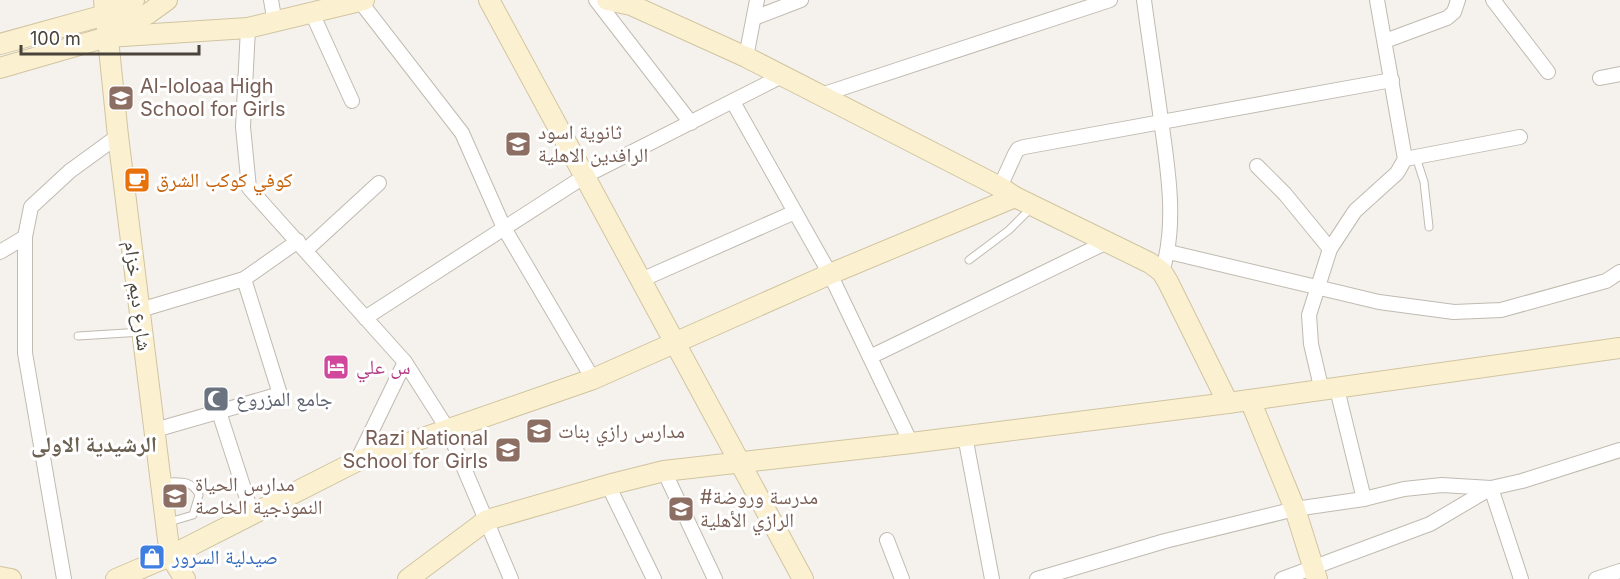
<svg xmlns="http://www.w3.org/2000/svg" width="1620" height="579" viewBox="0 0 1620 579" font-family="Inter,'Noto Naskh Arabic',sans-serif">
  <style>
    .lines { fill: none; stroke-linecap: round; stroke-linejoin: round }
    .lane-casing { stroke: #c0bab0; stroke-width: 9 }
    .street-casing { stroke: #c0bab0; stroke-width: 16 }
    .secondary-casing { stroke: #d1c4a0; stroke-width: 22 }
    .lane { stroke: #fff; stroke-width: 7 }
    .street { stroke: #fff; stroke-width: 14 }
    .secondary { stroke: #fbf1d1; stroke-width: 20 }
    .labels { text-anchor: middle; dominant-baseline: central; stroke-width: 6; stroke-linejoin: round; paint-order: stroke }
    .education-label { font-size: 20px; fill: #785e54; stroke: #fff; text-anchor: start }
    .food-label { font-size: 20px; fill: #c56008; stroke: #fff; text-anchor: start }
    .street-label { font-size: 20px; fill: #49433a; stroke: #fff }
    .hotel-label { font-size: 20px; fill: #b23c85; stroke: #fff; text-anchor: start }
    .worship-label { font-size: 20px; fill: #5b616d; stroke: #fff; text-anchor: start }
    .shop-label { font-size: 20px; fill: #366cbe; stroke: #fff; text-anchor: start }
    .quarter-label { font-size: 22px; font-weight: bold; fill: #6b6152; stroke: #fff }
  </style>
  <rect width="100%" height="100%" fill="#f5f2ed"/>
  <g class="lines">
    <defs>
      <g id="lane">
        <path d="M1416 157 1424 182 1429 227"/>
        <path d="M969 260 1009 230 1031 208"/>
        <path d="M78 336 142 332"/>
        <path d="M164 482C180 482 191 479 199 495L193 515 169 522"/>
      </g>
      <g id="street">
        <path d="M271 0 275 23"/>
        <path d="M359 0 462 133 504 228 593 379"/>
        <path d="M596 0 691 123"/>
        <path d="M1144 0C1149 38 1155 76 1160 113 1167 164 1178 222 1162 272"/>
        <path d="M1493 0 1548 72"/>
        <path d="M312 13 352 101"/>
        <path d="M754 18 801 0"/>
        <path d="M248 28 243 127 249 188 405 362 447 428 511 579"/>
        <path d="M1385 41 1447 18 1454 12 1458 0"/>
        <path d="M746 57 757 0"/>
        <path d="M1600 78 1620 74"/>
        <path d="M821 95 1110 0"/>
        <path d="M733 102 830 274 911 443"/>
        <path d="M1405 159 1520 137"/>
        <path d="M1257 166 1285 194 1330 249"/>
        <path d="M1000 187 1015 154 1018 149 1024 147 1392 80"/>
        <path d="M306 250 379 183"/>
        <path d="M0 252 25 237"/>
        <path d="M1169 252 1379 302 1454 312 1501 310 1606 281 1620 272"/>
        <path d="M641 280 795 212"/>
        <path d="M140 310 244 279 298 241"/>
        <path d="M365 318 585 176 782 76"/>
        <path d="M870 357 1107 242"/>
        <path d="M1337 389 1364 499"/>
        <path d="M1322 391 1311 344 1309 315 1330 249 1355 211 1397 173 1405 159 1377 0"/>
        <path d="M219 412 252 514"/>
        <path d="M155 430 280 394 244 279"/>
        <path d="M965 436 992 579"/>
        <path d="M357 461 405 362"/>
        <path d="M664 471 715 579"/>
        <path d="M608 485 654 579"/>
        <path d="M887 540 902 579"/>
        <path d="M64 579 25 353V237L31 207 70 171 118 136"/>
        <path d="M1037 579 1165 541 1295 509 1364 499 1404 489 1442 485 1491 488 1522 481 1620 450"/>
        <path d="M1282 579 1430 524 1491 488 1521 579"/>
        <path d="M1596 579 1620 571"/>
      </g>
      <g id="secondary">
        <path d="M104 0 118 136 170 556 185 579"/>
        <path d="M489 0 803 579"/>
        <path d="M607 0 631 5 746 57 1000 187 1015 197 1150 263 1162 272 1168 282 1228 403"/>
        <path d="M107 37 248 28 364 0"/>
        <path d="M0 44 105 15 134 0"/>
        <path d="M0 68 107 37 149 13 167 0"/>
        <path d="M1250 400 1295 509 1317 579"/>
        <path d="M0 577 11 579"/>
        <path d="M116 579 170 556 357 461 593 379 830 274 1015 197"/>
        <path d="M408 579 487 520 608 485 664 471 911 443 1228 403 1620 348"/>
      </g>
    </defs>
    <use href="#lane" class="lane-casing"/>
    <use href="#street" class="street-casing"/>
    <use href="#secondary" class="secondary-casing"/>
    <use href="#lane" class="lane"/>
    <use href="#street" class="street"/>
    <use href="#secondary" class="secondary"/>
  </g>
  <defs>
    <symbol id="school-square" viewBox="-11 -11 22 22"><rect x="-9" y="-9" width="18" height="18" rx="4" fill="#8d6e63" stroke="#fff"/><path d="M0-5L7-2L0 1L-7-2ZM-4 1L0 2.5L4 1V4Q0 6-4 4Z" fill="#fff"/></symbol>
    <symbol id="cafe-square" viewBox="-11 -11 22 22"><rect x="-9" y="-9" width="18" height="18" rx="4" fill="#e8710a" stroke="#fff"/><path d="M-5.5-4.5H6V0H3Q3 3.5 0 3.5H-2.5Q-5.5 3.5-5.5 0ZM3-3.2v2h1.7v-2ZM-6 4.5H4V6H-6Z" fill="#fff"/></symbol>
    <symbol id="hotel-square" viewBox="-11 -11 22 22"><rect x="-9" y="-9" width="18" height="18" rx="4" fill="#d1479c" stroke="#fff"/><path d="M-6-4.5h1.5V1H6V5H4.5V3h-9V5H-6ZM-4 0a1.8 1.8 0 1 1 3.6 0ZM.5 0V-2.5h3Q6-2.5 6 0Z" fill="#fff"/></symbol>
    <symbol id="mosque-square" viewBox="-11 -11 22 22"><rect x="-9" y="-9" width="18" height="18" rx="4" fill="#6b7280" stroke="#fff"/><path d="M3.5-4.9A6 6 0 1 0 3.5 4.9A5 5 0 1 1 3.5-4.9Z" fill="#fff"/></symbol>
    <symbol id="shop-square" viewBox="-11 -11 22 22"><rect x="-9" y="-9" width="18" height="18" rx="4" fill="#3f7fe0" stroke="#fff"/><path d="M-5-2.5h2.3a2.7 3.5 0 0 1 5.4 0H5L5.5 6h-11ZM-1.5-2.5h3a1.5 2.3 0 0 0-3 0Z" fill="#fff"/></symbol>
  </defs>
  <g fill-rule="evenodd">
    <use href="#school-square" x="106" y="83" width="30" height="30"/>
    <use href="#school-square" x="503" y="129" width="30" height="30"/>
    <use href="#cafe-square" x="122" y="165" width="30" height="30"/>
    <use href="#hotel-square" x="321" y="352" width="30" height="30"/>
    <use href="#mosque-square" x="201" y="384" width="30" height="30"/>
    <use href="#school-square" x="524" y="416" width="30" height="30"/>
    <use href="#school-square" x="493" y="435" width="30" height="30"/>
    <use href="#school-square" x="160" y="481" width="30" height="30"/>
    <use href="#school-square" x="666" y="494" width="30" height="30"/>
    <use href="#shop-square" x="137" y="542" width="30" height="30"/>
  </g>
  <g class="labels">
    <g class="education-label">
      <text x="140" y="86">Al-loloaa High<tspan x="140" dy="23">School for Girls</tspan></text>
      <text x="538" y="132">ثانوية اسود<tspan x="538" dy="23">الرافدين الاهلية</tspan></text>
      <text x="558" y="431">مدارس رازي بنات</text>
      <text x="488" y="438" text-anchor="end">Razi National<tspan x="488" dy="23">School for Girls</tspan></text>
      <text x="195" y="484">مدارس الحياة<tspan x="195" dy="23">النموذجية الخاصة</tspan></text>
      <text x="700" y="497">#مدرسة وروضة<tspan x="700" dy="23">الرازي الأهلية</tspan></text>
    </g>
    <g class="food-label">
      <text x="156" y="180">كوفي كوكب الشرق</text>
    </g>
    <g class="street-label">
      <text transform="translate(138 296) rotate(83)">شارع ديم خزام</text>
    </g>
    <g class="hotel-label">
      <text x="356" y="367">س علي</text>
    </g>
    <g class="worship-label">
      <text x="236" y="399">جامع المزروع</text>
    </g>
    <g class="shop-label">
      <text x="172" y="557">صيدلية السرور</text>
    </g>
    <g class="quarter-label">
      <text x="94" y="444">الرشيدية الاولى</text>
    </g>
  </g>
  <path d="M21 45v9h178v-9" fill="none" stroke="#49433a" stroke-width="3"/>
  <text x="30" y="45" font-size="18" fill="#49433a" stroke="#ffffff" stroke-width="4.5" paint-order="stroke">100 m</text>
</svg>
